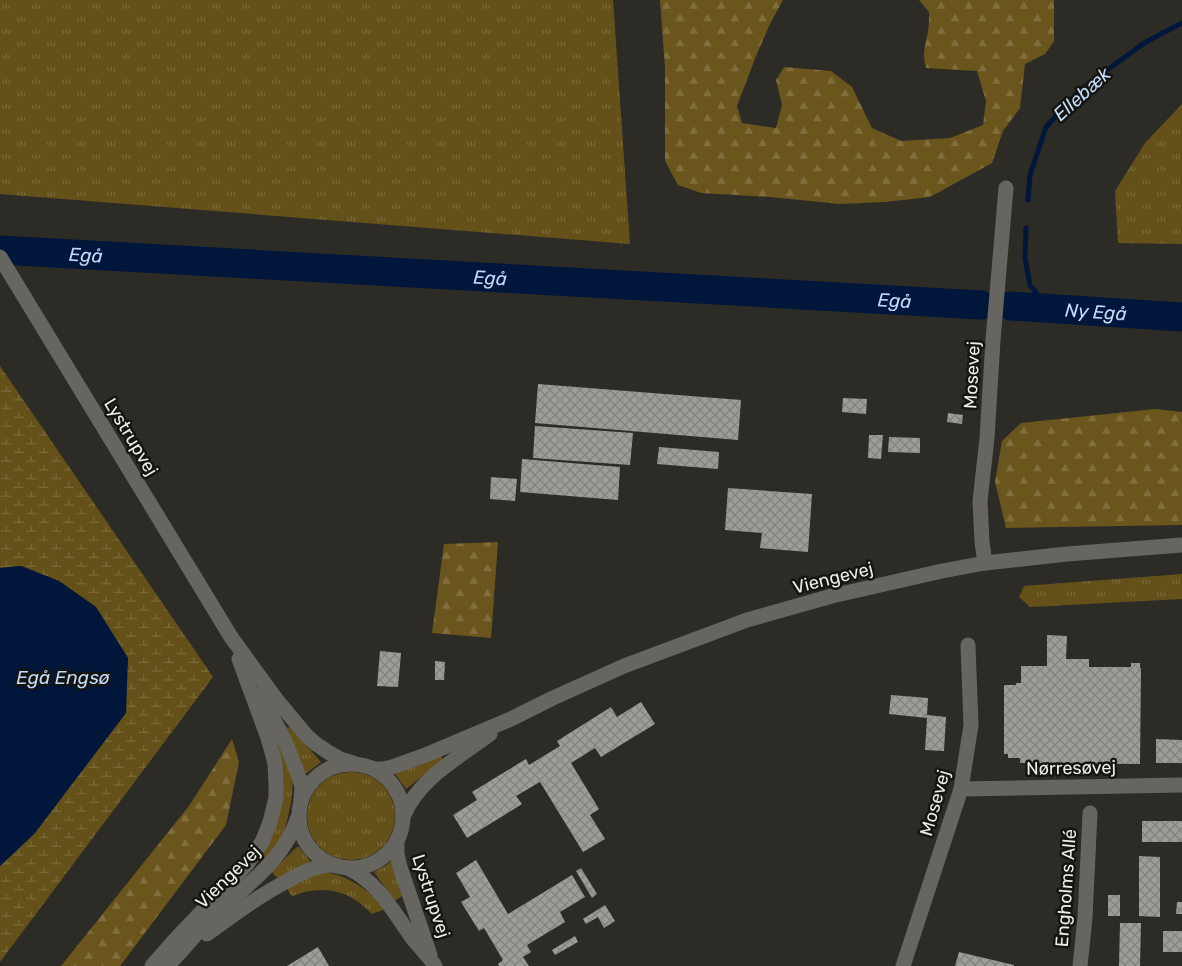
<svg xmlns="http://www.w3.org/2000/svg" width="1182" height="966" viewBox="0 0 1182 966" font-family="Rubik,sans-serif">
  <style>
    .grass { fill: url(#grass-tufts) }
    .forest { fill: url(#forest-firs) }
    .wetland { fill: url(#wetland-marsh) }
    .water { fill: #00163b }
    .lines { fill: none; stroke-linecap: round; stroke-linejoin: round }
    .stream { stroke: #00163b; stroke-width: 5 }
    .river { stroke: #00163b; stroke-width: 29 }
    .building { fill: url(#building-cross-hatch) }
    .street { stroke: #67655f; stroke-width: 15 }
    .secondary { stroke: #67655f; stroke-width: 15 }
    .labels { text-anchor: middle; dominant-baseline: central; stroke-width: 5; stroke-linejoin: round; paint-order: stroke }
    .street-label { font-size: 18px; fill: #eeede9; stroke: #141411 }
    .water-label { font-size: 19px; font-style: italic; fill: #c3d9f9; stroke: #141411 }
  </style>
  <defs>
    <pattern id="grass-tufts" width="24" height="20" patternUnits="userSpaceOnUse" patternTransform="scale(1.25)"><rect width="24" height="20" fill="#645019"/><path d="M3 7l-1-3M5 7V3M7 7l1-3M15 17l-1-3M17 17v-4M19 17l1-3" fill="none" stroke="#7a6a3a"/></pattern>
    <pattern id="forest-firs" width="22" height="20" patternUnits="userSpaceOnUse" patternTransform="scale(1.25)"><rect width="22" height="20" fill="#6a551d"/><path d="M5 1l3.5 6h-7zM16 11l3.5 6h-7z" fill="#806e3e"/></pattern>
    <pattern id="wetland-marsh" width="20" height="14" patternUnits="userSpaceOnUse" patternTransform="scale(1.25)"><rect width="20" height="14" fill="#645019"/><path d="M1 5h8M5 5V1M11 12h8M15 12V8" fill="none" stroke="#7a6a3a"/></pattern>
    <pattern id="building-cross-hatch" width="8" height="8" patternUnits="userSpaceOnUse" patternTransform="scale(1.25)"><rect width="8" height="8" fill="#9e9c96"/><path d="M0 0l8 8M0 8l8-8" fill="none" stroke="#84827e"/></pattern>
  </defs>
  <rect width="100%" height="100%" fill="#2d2b26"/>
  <g class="grass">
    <path d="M0 0H613L630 244 0 194Z"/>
    <path d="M1182 104V244L1118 243 1115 191 1145 143Z"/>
    <path d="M1182 574V599L1030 607 1019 597 1024 586Z"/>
    <path d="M288 727 291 728 321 762 307 773H305L286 728Z"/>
    <path d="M270 732 280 744 293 781 291 803 286 825 281 839 263 862 258 858 268 839Z"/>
    <path d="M439 755 442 757V761L406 789 396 775 395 773Z"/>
    <circle cx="351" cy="816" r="44"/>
    <path d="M297 847H299L310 861 309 862 279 878 275 876 272 872 273 870Z"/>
    <path d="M391 861 402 896 396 900H394L374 872 385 866Z"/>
    <path d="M324 872C348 875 369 890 385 909L372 914C366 909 361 903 354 899 336 888 312 887 293 896L290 894 287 888V886Z"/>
  </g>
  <g class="forest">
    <path d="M660 0H783L770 24 756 56 737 106 742 123 776 128 782 105 776 80 784 67 831 71 852 87 872 128 901 141 950 138 983 125 986 101 977 71 926 68C922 55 925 45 928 32 929 26 929 19 929 12L919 0H1054V41L1045 54 1025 64 1020 108 1003 131 992 163 930 197 885 202 840 204 770 197 701 193 678 185 665 161V68Z"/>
    <path d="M1155 409 1182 412V525L1006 528 995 482 1002 441 1021 423Z"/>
    <path d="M498 542 491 638 432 633 444 544Z"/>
    <path d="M232 739 239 762 226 825 120 966H61L189 806Z"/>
  </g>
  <path class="wetland" d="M0 366 213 677 0 962V866L35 833 128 658 96 607 59 581 21 566 0 568Z"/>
  <path class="water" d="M21 566 59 581 96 607 128 658 126 713 35 833 0 866V568Z"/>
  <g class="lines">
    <g class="stream">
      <path d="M1028 200 1030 175 1046 127 1080 90 1144 43 1182 23"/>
      <path d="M1026 228 1025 258 1030 285 1050 309"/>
    </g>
    <g class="river">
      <path id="s1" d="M0 250 981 305"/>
      <path id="s2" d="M1011 306 1182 317"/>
    </g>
  </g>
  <g class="building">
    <path d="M538 384 741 400 738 440 535 423Z"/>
    <path d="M843 398 867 399 866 414 842 412Z"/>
    <path d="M948 413 963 415 962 424 947 422Z"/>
    <path d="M535 426 633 433 630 465 533 458Z"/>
    <path d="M869 435H883L881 459 868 458Z"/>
    <path d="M889 437 920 438V453L888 452Z"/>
    <path d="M659 447 719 452 718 469 657 464Z"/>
    <path d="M522 459 620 467 618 500 520 492Z"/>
    <path d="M491 477 517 479 515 501 490 499Z"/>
    <path d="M728 488 812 494 808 552 760 548 762 533 725 530Z"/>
    <path d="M1047 635 1067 636 1066 659H1089V667H1131V663H1140V668H1141L1140 764 1020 763V758H1008V754H1004V685H1016V683H1021V666H1047Z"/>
    <path d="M380 651 401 653 398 687 377 686Z"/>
    <path d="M435 661 445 662 444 680H435Z"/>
    <path d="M891 695 928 698 927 715 946 717 944 751 925 750 927 718 889 714Z"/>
    <path d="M641 702 655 724 601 757 595 748 571 763 599 809 590 815 605 839 583 852 540 782 516 796 522 804 467 838 453 815 477 800 472 792 526 759 529 765 560 746 557 741 611 707 617 717Z"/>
    <path d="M1156 739 1182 740V763H1156Z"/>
    <rect x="1142" y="821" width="40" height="21"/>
    <path d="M1139 856 1160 857V917L1139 916Z"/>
    <path d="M476 860 508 914 572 875 585 897 560 912 565 922 527 945 531 952 523 957 529 966H499L498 964 503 960 484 928 479 931 461 902 470 897 456 873Z"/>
    <path d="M581 868 597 894 592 898 576 871Z"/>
    <rect x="1108" y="895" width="12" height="21"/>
    <path d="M1177 902H1182V914H1176Z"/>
    <path d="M605 905 615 921 604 928 598 917 586 924 583 919Z"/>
    <path d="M1120 923H1141L1140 966H1119Z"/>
    <rect x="1163" y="931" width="19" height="21"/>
    <path d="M575 936 578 942 555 955 552 950Z"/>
    <path d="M318 947 329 966H287Z"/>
    <path d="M959 952 1014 965V966H955Z"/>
  </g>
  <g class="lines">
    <g class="street">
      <path d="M985 563 982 542 980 501 987 438 993 340 1006 188"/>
      <path d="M961 789 1182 785"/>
      <path d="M903 966 961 789 971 725 968 645"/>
      <path d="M1080 966 1085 918 1090 813"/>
    </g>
    <g class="secondary">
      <path d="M0 257 231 637 276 699 306 735 316 744 328 752 340 759 353 763"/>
      <path d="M260 694 284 739 298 774 302 786 301 799"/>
      <circle cx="351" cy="816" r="52"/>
      <path d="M374 769H382L392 767 428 754 511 719 553 698 624 666 747 620 832 596 942 571 985 563 1067 554 1182 545"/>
      <path d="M403 817C418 779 458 758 490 734"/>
      <path d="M397 840V854L400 867 430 955"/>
      <path d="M348 868C379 883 394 913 413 939 420 948 429 956 435 966"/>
      <path d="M207 934C233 915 259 896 287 881 302 873 316 865 334 865"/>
      <path d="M152 966 173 942 247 864 262 842 270 822 276 798V784L275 763 268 738 239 659"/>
      <path d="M167 966C181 953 193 937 206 923 239 890 283 864 298 817"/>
    </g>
  </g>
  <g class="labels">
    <g class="street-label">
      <text transform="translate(972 375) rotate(-87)">Mosevej</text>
      <text transform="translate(131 437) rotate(59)">Lystrupvej</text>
      <text transform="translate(833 578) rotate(-14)">Viengevej</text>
      <text transform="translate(1071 768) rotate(-1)">Nørresøvej</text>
      <text transform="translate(935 803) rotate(-74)">Mosevej</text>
      <text transform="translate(228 877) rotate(-44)">Viengevej</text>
      <text transform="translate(1066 888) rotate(-86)">Engholms Allé</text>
      <text transform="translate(431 896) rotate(72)">Lystrupvej</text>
    </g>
    <g class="water-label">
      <text transform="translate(1082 94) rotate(-42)">Ellebæk</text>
      <text stroke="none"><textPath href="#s1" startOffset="86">Egå</textPath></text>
      <text stroke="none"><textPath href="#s1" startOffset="491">Egå</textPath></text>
      <text stroke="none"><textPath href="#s1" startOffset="896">Egå</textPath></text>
      <text stroke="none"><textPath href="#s2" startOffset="85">Ny Egå</textPath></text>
      <text x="63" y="677">Egå Engsø</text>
    </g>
  </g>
</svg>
